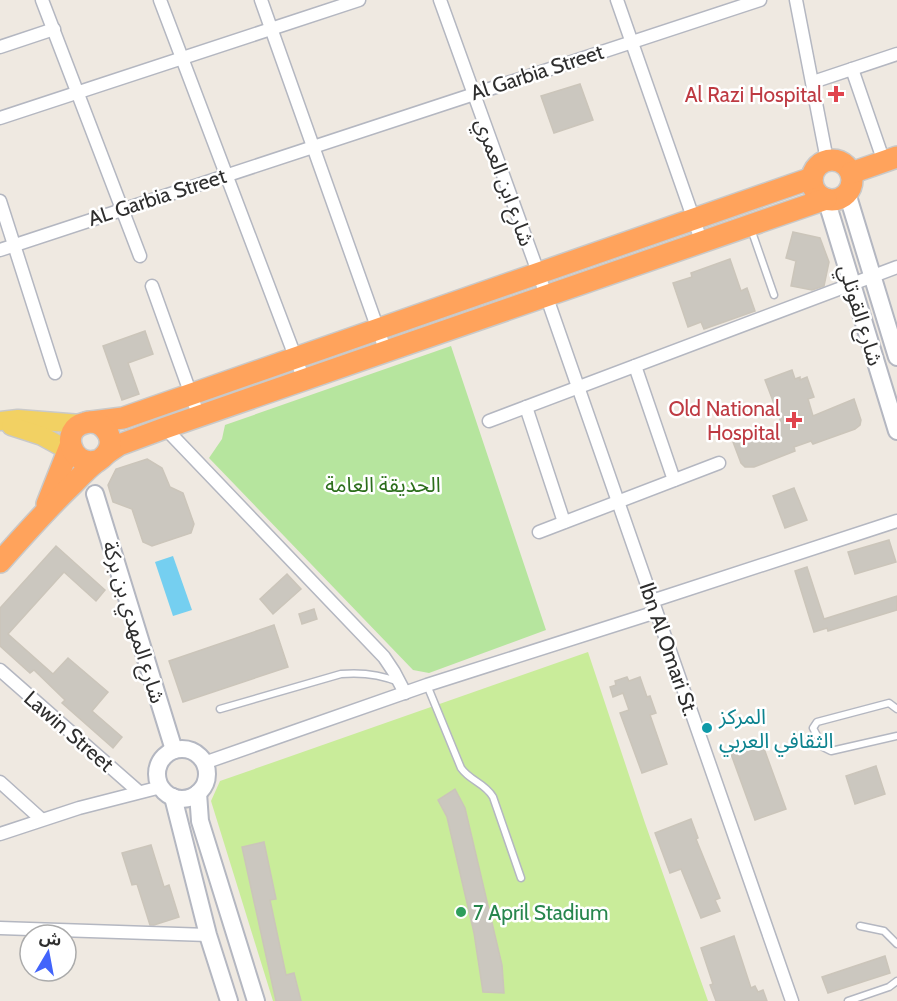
<svg xmlns="http://www.w3.org/2000/svg" width="897" height="1001" viewBox="0 0 897 1001" font-family="Cabin,'Noto Sans Arabic',sans-serif">
  <style>
    .green { fill: #b6e59e }
    .pitch { fill: #c9ec9a }
    .water { fill: #75cff0 }
    .building { fill: #cbc7bf; stroke: #cbc5ba; stroke-width: 1.5 }
    .lines { fill: none; stroke-linecap: round; stroke-linejoin: round }
    .lane-casing { stroke: #b4b7c1; stroke-width: 9 }
    .street-casing { stroke: #b4b7c1; stroke-width: 15 }
    .secondary-casing { stroke: #b4b7c1; stroke-width: 20 }
    .primary-casing { stroke: #c9c9c9; stroke-width: 21 }
    .highway-casing { stroke: #c9c9c9; stroke-width: 24 }
    .lane { stroke: #fff; stroke-width: 6 }
    .street { stroke: #fff; stroke-width: 12 }
    .secondary { stroke: #fff; stroke-width: 16 }
    .primary { stroke: #f2d163; stroke-width: 18 }
    .highway { stroke: #ffa35c; stroke-width: 21 }
    .health-dot { fill: #e0444e; stroke: #fff; stroke-width: 2 }
    .culture-dot { fill: #0f9aa8; stroke: #fff; stroke-width: 2 }
    .leisure-dot { fill: #2e9e5b; stroke: #fff; stroke-width: 2 }
    .labels { text-anchor: middle; dominant-baseline: central; stroke-width: 5; stroke-linejoin: round; paint-order: stroke }
    .street-label { font-size: 21px; fill: #2e2e2e; stroke: #fff }
    .health-label { font-size: 21px; fill: #be3a42; stroke: #fff; text-anchor: end }
    .park-label { font-size: 21px; fill: #2c6e1b; stroke: #fff }
    .culture-label { font-size: 21px; fill: #0d838f; stroke: #fff; text-anchor: start }
    .leisure-label { font-size: 21px; fill: #27864d; stroke: #fff; text-anchor: start }
  </style>
  <rect width="100%" height="100%" fill="#efe9e1"/>
  <path class="green" d="M451 346 546 630 429 673 413 670 209 458 222 439 225 425Z"/>
  <path class="pitch" d="M588 652 645 823 708 1001H273L211 801 220 781Z"/>
  <path class="water" d="M173 556 192 610 173 616 155 562Z"/>
  <g class="building">
    <path d="M580 84 593 120 554 133 541 96Z"/>
    <path d="M793 232 820 238 829 262 824 286 812 290 791 286 796 261 786 258Z"/>
    <path d="M730 259 741 291 747 288 755 311 704 329 701 322 688 327 673 283 692 277 691 273Z"/>
    <path d="M145 331 153 354 128 363 139 394 122 400 103 346Z"/>
    <path d="M792 370 795 379 800 377V380L807 377 814 397 808 399 813 416 854 399 861 420 860 425 855 429 813 444 811 441 794 447 795 451 754 467H745L741 463 733 442 756 434 757 437 776 430 775 428 780 426 779 422H781L765 380Z"/>
    <path d="M147 459 162 468 170 487 183 493 194 524 191 533 152 546 143 542 132 509 113 502 108 485 116 469Z"/>
    <path d="M794 488 807 520 785 528 773 496Z"/>
    <path d="M889 540 896 562 855 574 848 552Z"/>
    <path d="M56 546 105 590 96 601 64 572 8 634 53 674 68 658 108 692 92 711 122 737 113 748 62 703 65 700 34 670 30 673 0 646V608Z"/>
    <path d="M807 567 824 619 897 596V610L828 631 827 628 814 632 795 571Z"/>
    <path d="M287 574 301 589 273 614 260 599Z"/>
    <path d="M314 609 317 619 302 624 299 614Z"/>
    <path d="M274 625 288 667 183 702 169 661Z"/>
    <path d="M627 677 629 681 640 677 647 697 650 696 656 713 650 715 667 764 642 773 620 713 629 710 623 693 613 697 610 687 616 685 615 681Z"/>
    <path d="M762 743 786 809 755 820 731 754Z"/>
    <path d="M876 766 885 794 855 804 846 776Z"/>
    <path d="M455 789 465 808 502 965 504 993 483 992 474 933 447 817 438 800Z"/>
    <path d="M691 819 698 838 696 839 720 898 715 900 720 911 701 918 681 869 670 873 655 833Z"/>
    <path d="M264 842 276 899 270 900 286 975 294 973 301 1001H276L242 847Z"/>
    <path d="M151 845 164 887 169 885 179 917 154 925H150L137 884 132 885 122 853Z"/>
    <path d="M734 936 751 988 755 986 758 992 763 990 767 1001H716L710 985 713 984 701 948Z"/>
    <path d="M885 956 890 973 828 993 822 977Z"/>
  </g>
  <g class="lines">
    <defs>
      <g id="lane">
        <path d="M751 229 774 295"/>
        <path d="M427 685 461 768C470 781 485 783 493 797L521 878"/>
        <path d="M220 709 341 674C362 672 379 674 399 682"/>
        <path d="M897 709 889 703 817 722 813 728 823 747 831 751 897 736"/>
        <path d="M860 926 884 931 897 944"/>
        <path d="M848 1001 889 987 897 981"/>
      </g>
      <g id="street">
        <path d="M42 0 140 256"/>
        <path d="M160 0 304 380"/>
        <path d="M261 0 386 352"/>
        <path d="M440 0 538 272 792 1001"/>
        <path d="M617 0 702 243"/>
        <path d="M796 0 827 160"/>
        <path d="M0 47 54 29"/>
        <path d="M852 69 884 162"/>
        <path d="M813 82 897 54"/>
        <path d="M0 118 359 0"/>
        <path d="M0 201 55 373"/>
        <path d="M0 250 760 0"/>
        <path d="M152 286 199 417"/>
        <path d="M635 366 674 480"/>
        <path d="M526 407 564 522"/>
        <path d="M489 421 897 267"/>
        <path d="M165 428 384 657 394 672 405 693"/>
        <path d="M539 532 719 463"/>
        <path d="M652 601 897 521"/>
        <path d="M0 670 139 792"/>
        <path d="M204 763 427 685 656 612"/>
        <path d="M0 782 41 819"/>
        <path d="M0 834 79 808 161 787"/>
        <path d="M0 928 208 935"/>
      </g>
      <g id="secondary">
        <path d="M847 193 897 357"/>
        <path d="M826 199 897 431"/>
        <path d="M95 494 174 750"/>
        <circle cx="182" cy="774" r="25"/>
        <path d="M198 793 200 821 256 1001"/>
        <path d="M173 797 208 935 229 1001"/>
      </g>
      <g id="primary">
        <path d="M0 421 18 419 81 424"/>
        <path d="M11 426 42 436 73 453"/>
      </g>
      <g id="highway">
        <circle cx="832" cy="180" r="20"/>
        <path d="M851 173 897 157"/>
        <path d="M91 422 123 418 812 178"/>
        <path d="M107 453 119 445 165 428 826 199"/>
        <path d="M47 504 70 446"/>
        <path d="M0 562C23 536 46 510 72 485 79 478 87 469 95 463 100 459 105 457 108 451 116 436 101 418 85 423 59 429 71 467 96 461"/>
      </g>
    </defs>
    <use href="#lane" class="lane-casing"/>
    <use href="#street" class="street-casing"/>
    <use href="#secondary" class="secondary-casing"/>
    <use href="#primary" class="primary-casing"/>
    <use href="#highway" class="highway-casing"/>
    <use href="#lane" class="lane"/>
    <use href="#street" class="street"/>
    <use href="#secondary" class="secondary"/>
    <use href="#primary" class="primary"/>
    <use href="#highway" class="highway"/>
  </g>
  <g class="health-dot">
    <path d="M833 85h6v6h6v6h-6v6h-6v-6h-6v-6h6z"/>
    <path d="M791 411h6v6h6v6h-6v6h-6v-6h-6v-6h6z"/>
  </g>
  <circle class="culture-dot" cx="707" cy="728" r="6"/>
  <circle class="leisure-dot" cx="461" cy="912" r="6"/>
  <g class="labels">
    <g class="street-label">
      <text transform="translate(537 72) rotate(-18)">Al Garbia Street</text>
      <text transform="translate(505 182) rotate(70)">شارع ابن العمري</text>
      <text transform="translate(157 197) rotate(-18)">AL Garbia Street</text>
      <text transform="translate(861 315) rotate(73)">شارع القوتلي</text>
      <text transform="translate(134 622) rotate(73)">شارع المهدي بن بركة</text>
      <text transform="translate(669 649) rotate(71)">Ibn Al Omari St.</text>
      <text transform="translate(69 731) rotate(41)">Lawin Street</text>
    </g>
    <g class="health-label">
      <text x="822" y="94">Al Razi Hospital</text>
      <text x="780" y="408">Old National<tspan x="780" dy="24">Hospital</tspan></text>
    </g>
    <g class="park-label">
      <text x="383" y="484">الحديقة العامة</text>
    </g>
    <g class="culture-label">
      <text x="719" y="716">المركز<tspan x="719" dy="24">الثقافي العربي</tspan></text>
    </g>
    <g class="leisure-label">
      <text x="473" y="912">7 April Stadium</text>
    </g>
  </g>
  <g transform="translate(48 953) rotate(10)"><circle r="28" fill="#ffffff" stroke="#ababab" stroke-width="1.5"/>
  <path d="M0-4.5L10 22L0 15L-10 22Z" fill="#4264fb"/>
  <text y="-9" font-size="16" font-weight="bold" text-anchor="middle" fill="#2e2e2e">ش</text>
  </g>
</svg>
